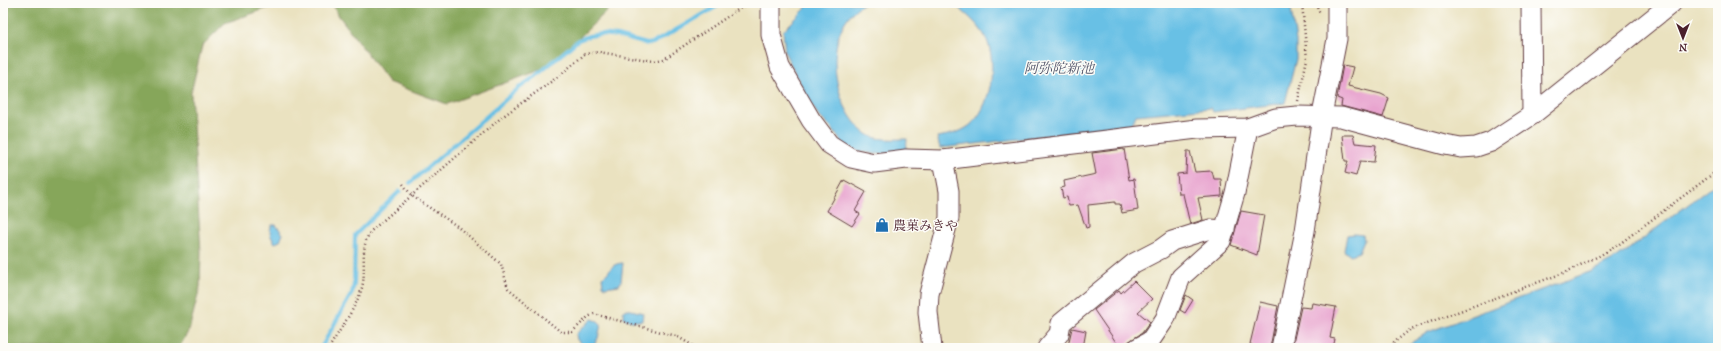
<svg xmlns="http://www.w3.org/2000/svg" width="1721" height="351" viewBox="0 0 1721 351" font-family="'IM FELL French Canon','Noto Serif JP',serif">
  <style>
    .forest { fill: #86a65a; stroke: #686242 }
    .water { fill: #68c0e5; stroke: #597088 }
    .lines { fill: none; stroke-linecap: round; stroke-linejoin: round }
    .stream { stroke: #68c0e5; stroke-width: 4 }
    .building { fill: #e8a4cf }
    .minor-casing { stroke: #623c41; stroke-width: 21 }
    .path { stroke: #623c41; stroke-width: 2.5; stroke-dasharray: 1 3; stroke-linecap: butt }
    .minor { stroke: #fff; stroke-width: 19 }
    .labels { text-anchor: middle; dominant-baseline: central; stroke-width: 3; stroke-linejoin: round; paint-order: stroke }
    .poi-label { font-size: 13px; fill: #4a1f2b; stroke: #fdfcf7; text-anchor: start }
    .water-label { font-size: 14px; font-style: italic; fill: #54576c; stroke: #fdfcf7 }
  </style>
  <rect width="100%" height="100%" fill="#fdfcf7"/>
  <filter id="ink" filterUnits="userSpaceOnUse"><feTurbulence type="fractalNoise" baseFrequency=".025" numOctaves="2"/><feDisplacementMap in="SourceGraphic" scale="8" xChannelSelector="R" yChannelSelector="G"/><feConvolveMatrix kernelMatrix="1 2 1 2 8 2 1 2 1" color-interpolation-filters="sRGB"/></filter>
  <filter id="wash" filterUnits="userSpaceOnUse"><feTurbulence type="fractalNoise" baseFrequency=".012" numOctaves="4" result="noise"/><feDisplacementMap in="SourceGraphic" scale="16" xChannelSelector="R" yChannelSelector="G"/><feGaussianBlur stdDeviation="0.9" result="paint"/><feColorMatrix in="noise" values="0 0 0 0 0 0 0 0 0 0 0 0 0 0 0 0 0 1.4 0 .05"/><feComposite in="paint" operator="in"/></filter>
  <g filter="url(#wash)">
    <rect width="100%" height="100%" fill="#eae2c0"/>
    <g class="forest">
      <path d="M3 3H290L274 6 225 23 202 46 191 93 201 252 200 287 189 330 179 348H3Z"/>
      <path d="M332 3H615L549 67 447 104 388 82 339 16Z"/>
    </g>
    <g class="water">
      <path d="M805 3H865C820 26 830 108 867 134 876 141 896 139 907 139L906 152 875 154 855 150 842 143 833 130 818 115 807 97 785 53 783 31 806 8Z"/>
      <path d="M952 3H1290L1296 41V59L1285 103 1213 112 1211 108 1136 115 1131 126 940 148 937 137C949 135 959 133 969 126 991 109 998 63 986 38 978 23 965 13 952 3Z"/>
      <path d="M1718 182V348H1407L1406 346 1428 332 1592 271 1617 258Z"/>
      <path d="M272 225H276L283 234 280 241 275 243C271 238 268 231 272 225Z"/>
      <path d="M1354 234 1363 235 1364 240 1359 252 1351 255 1344 251 1347 235Z"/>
      <path d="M623 263 621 281 619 285 605 287 603 285 602 277C612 272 608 264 623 263Z"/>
      <path d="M627 309 643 313 642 321H631L624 318 623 311Z"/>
      <path d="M592 319 598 321 601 324 598 338 594 345 585 347 577 340 576 334Z"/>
    </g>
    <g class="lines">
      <g class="stream">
        <path d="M410 183 519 88 536 76 578 40 589 36 601 34 617 36 647 44 653 43 723 3"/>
        <path d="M321 348 352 293 354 284 355 235 400 191"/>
      </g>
    </g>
    <g id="blocks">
      <g class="building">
        <path d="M1343 65 1353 67 1348 86 1381 94 1389 98 1383 117 1341 106 1342 100 1337 98Z"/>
        <path d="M1342 135H1353L1355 143 1376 145 1374 162 1360 161 1356 176 1345 173 1348 161H1345Z"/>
        <path d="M1124 149 1129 180 1134 179 1138 210 1122 213 1120 204H1115V202L1088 205 1089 227 1086 228 1078 205 1069 206 1067 197 1063 198 1061 188 1065 187 1064 181 1096 174 1092 153Z"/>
        <path d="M1187 151H1190L1195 172 1212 171 1214 179H1221L1222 196 1198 198 1203 220 1190 224 1183 194H1179L1177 174 1186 173Z"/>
        <path d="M844 180 866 192 855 211 860 214 852 226 827 211Z"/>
        <path d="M1241 211 1264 215 1257 255 1231 245Z"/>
        <path d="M1134 281 1152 299 1138 312 1150 322 1142 333 1128 342 1126 348H1120L1094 310 1119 290 1121 293Z"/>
        <path d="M1186 295 1193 300 1185 313 1180 310Z"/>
        <path d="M1260 302 1278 306 1270 348H1254V346L1250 344Z"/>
        <path d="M1312 303 1336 307 1330 338 1335 339 1333 348H1292L1301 307 1311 308Z"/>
        <path d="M1072 328 1086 331 1083 348 1068 346Z"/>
      </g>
    </g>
  </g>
  <g filter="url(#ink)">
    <use href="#blocks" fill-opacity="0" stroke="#623c41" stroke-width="1"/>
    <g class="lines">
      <defs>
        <g id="minor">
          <path d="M771 3V35L780 67 811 120 829 144 851 158 874 163 906 159 943 160 1197 129 1248 128 1276 118 1297 116 1341 117 1445 145 1461 148 1476 147 1491 142 1532 115 1672 3"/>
          <path d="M1531 3 1532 115"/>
          <path d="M932 348 928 312 929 294 949 218V191L943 160"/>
          <path d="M1047 348 1059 334 1061 323 1134 263 1161 249 1172 241 1210 229 1225 230"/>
          <path d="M1137 348 1150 341 1165 319 1181 277 1221 241 1235 193 1248 128"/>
          <path d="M1281 348 1305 231 1322 115 1337 39V3"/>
        </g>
      </defs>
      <use href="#minor" class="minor-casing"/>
      <g class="path">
        <path d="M1316 3 1320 14"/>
        <path d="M1298 101 1307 59 1302 3"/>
        <path d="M403 184 412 196 457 226 501 264 508 288 561 332H572L588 317 594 314 676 336 697 348"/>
        <path d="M329 348C339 331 355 309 361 291 368 270 358 249 371 231L502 117 559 76 585 54 599 52 654 61 664 59 748 3"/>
        <path d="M1387 348 1411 329 1566 272 1599 256 1618 245 1718 170"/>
      </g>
      <use href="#minor" class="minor"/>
    </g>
  </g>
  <defs>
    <symbol id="shop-bare" viewBox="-9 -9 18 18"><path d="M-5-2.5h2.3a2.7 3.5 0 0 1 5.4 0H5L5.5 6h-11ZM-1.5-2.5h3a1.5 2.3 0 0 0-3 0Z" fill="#1f6fb2" stroke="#fdfcf7" stroke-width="2.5" paint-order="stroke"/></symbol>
  </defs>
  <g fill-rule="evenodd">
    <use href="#shop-bare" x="872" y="215" width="20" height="20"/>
  </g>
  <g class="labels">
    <g class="poi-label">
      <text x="893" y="225">農菓みきや</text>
    </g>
    <g class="water-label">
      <text x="1059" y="68">阿弥陀新池</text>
    </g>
  </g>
  <rect width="1721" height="351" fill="none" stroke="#fdfcf7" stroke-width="16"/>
  <g transform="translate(1683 38) rotate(180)" stroke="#fdfcf7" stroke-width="3" paint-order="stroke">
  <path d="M0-3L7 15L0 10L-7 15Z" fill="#4a1f2b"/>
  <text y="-6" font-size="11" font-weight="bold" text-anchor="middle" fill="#4a1f2b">N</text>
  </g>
</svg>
